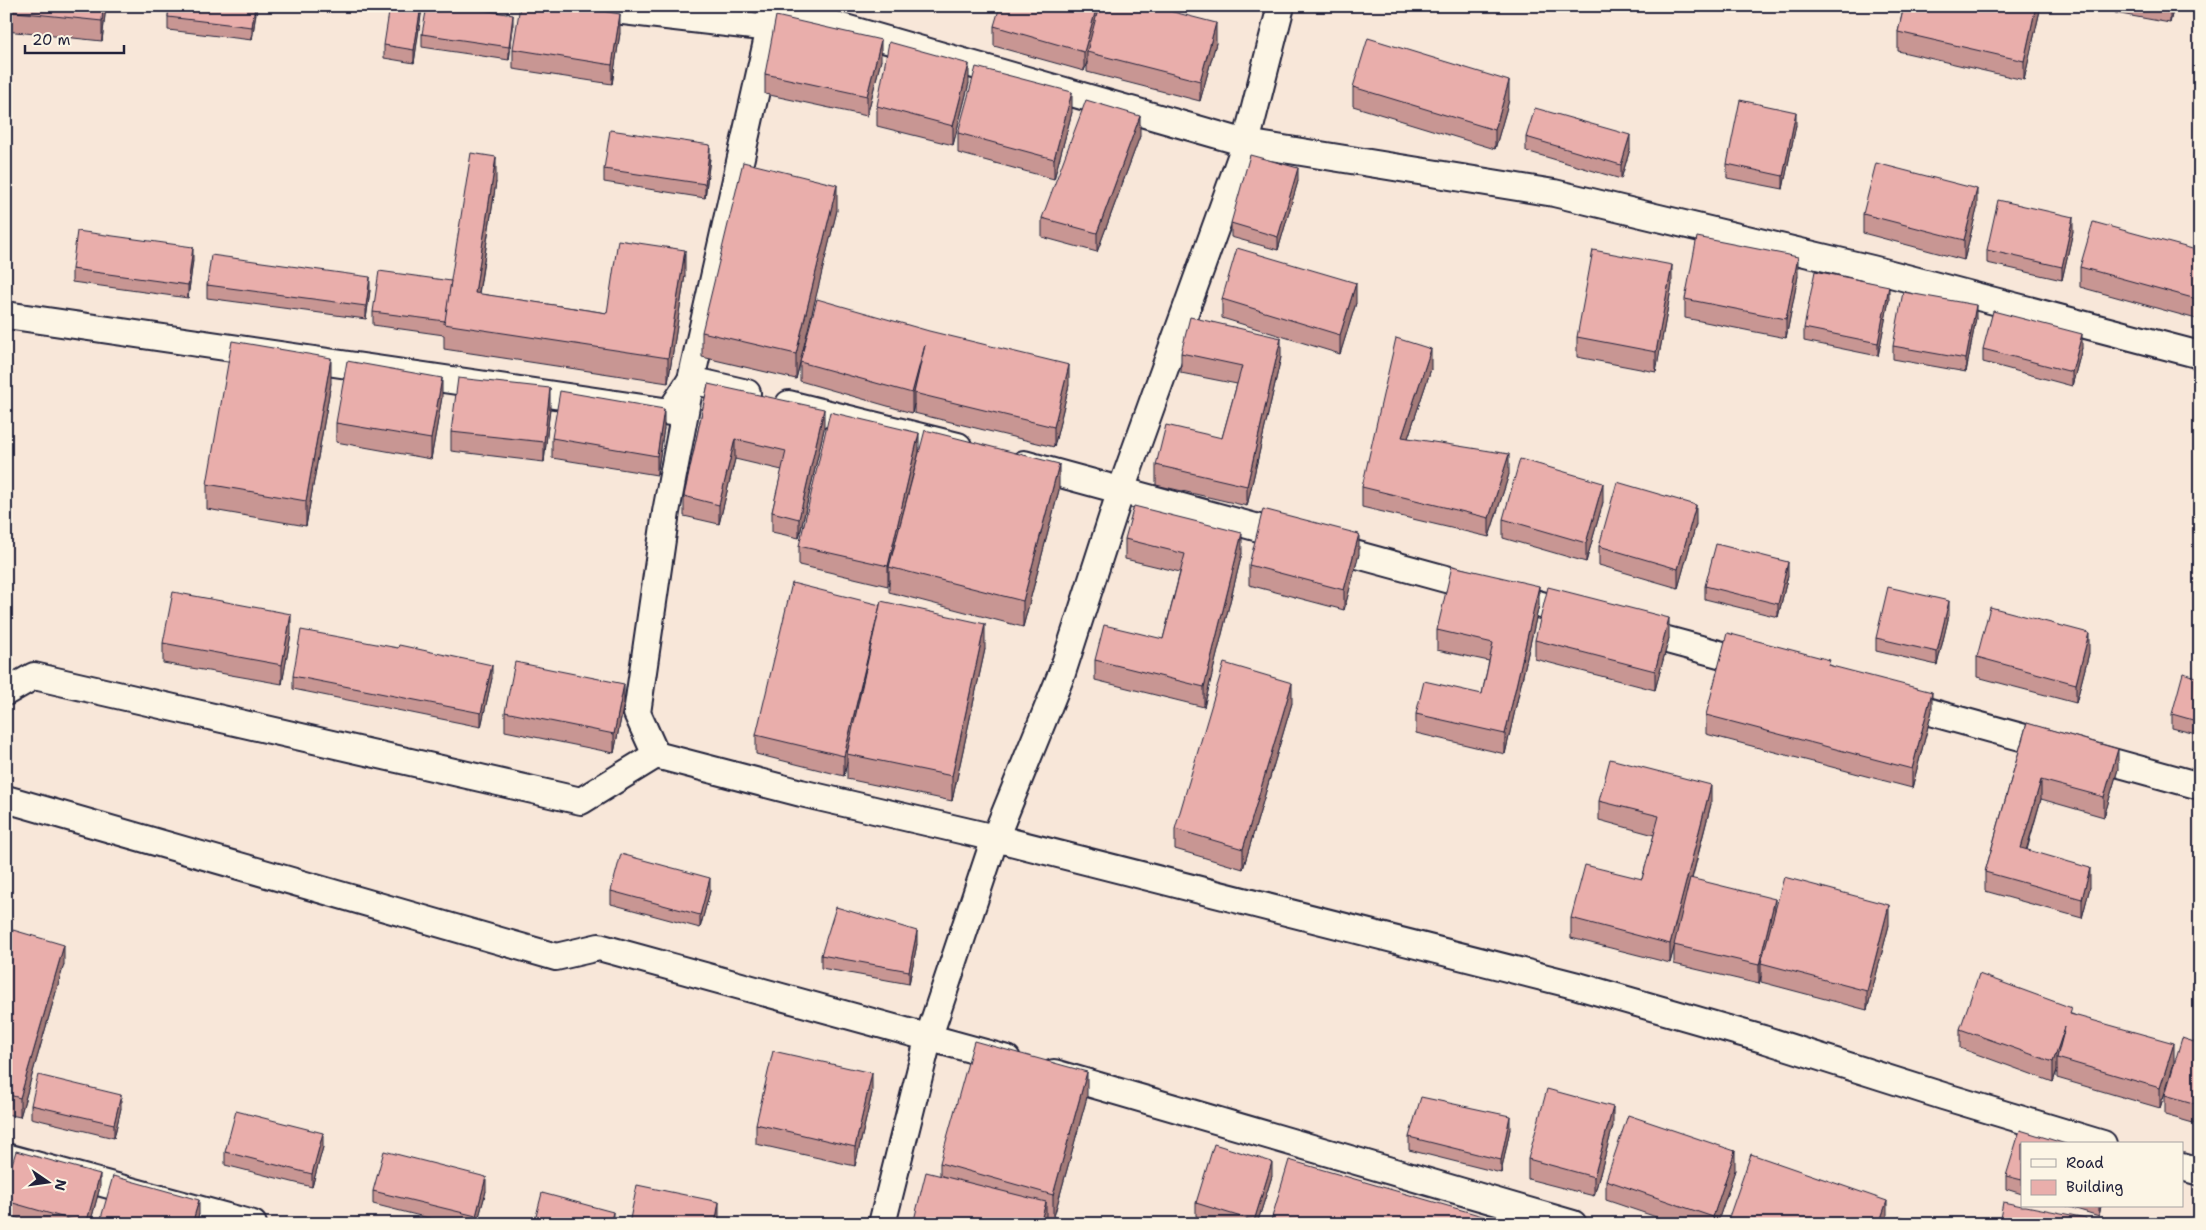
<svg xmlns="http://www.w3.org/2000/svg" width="2206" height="1230" viewBox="0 0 2206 1230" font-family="'Shantell Sans',sans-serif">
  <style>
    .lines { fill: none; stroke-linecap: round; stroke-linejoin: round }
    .minor-casing { stroke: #22223b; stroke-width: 30 }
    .minor { stroke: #fcf5e5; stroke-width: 26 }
    .wall { fill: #c89693; stroke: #22223b }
    .shaded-wall { fill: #a37a78; stroke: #22223b }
    .building { fill: #e9aeab; stroke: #22223b }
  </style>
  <rect width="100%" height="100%" fill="#f8e7d9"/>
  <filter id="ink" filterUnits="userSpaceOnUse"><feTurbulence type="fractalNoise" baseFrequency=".02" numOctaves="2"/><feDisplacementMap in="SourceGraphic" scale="10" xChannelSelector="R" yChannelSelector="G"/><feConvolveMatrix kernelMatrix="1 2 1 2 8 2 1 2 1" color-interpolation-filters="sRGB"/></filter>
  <g filter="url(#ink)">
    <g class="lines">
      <defs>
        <g id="minor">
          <path d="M580 6 770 28"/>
          <path d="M772 7 1246 143 1554 193 1872 269 2200 355"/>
          <path d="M6 315 670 412 691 380 747 393"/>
          <path d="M789 404 958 446"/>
          <path d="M1024 464 1578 615"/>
          <path d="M1634 631 1756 664"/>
          <path d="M6 692 34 676 581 801 656 755 801 793 995 838 1578 986 1763 1039 1943 1096 2103 1144"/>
          <path d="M1897 703 2200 786"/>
          <path d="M656 755 637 713 666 512 691 380 770 28 772 6"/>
          <path d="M6 799 556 957 599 947 1007 1059"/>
          <path d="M1054 1073 1573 1224"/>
          <path d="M6 1157 253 1224"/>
          <path d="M2182 1167 2200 1172"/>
          <path d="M882 1224 929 1036 995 838 1062 673 1121 490 1246 143 1281 6"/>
        </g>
      </defs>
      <use href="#minor" class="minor-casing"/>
      <use href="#minor" class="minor"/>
    </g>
    <g class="wall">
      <path d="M6 6H106L102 41 6 31Z"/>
      <path d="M169 6H257L252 40 168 30V17Z"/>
      <path d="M422 6 414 63 384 58V45Z"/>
      <path d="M889 6H900V9Z"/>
      <path d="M1904 6H2041L2024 80 1898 51V32Z"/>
      <path d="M2115 6H2174L2170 23 2115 13Z"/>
      <path d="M2187 6H2200V9Z"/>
      <path d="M994 26 1216 43 1200 101 1087 72V62L1084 71 994 46Z"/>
      <path d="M513 28 509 60 422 47V34Z"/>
      <path d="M620 33 612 84 513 69V49Z"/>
      <path d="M881 60 867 116 765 94V74Z"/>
      <path d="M969 83 953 145 877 126V106Z"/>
      <path d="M1353 87 1509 100 1495 149 1353 106Z"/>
      <path d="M1072 112 1054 179 958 153V133Z"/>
      <path d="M1796 125 1783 189 1727 178V164Z"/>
      <path d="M1140 136 1097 252 1042 237V218Z"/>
      <path d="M1526 137 1630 149 1621 179 1526 151Z"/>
      <path d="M710 158 705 198 604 182V169Z"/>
      <path d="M1298 181 1278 250 1231 237V223Z"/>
      <path d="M496 182 479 294 607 313 685 275 668 383 444 349V335L373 325V312L451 281Z"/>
      <path d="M1977 209 1964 260 1863 233V214Z"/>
      <path d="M837 210 801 356 1069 385 1054 447 914 413V404L912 413 800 381V363L796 379 702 357V332Z"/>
      <path d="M2073 231 2062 280 1987 263V250Z"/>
      <path d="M2200 251V320L2080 287V267Z"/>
      <path d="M193 260 188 298 72 282V269Z"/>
      <path d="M1798 276 1786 338 1685 318V299Z"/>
      <path d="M1672 284 1656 372 1577 357V337Z"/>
      <path d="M207 285 370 290 366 319 207 298Z"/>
      <path d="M1222 299 1356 303 1340 354 1222 318Z"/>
      <path d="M1889 300 1878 356 1804 341V328Z"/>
      <path d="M1976 318 1966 372 1893 359V346Z"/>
      <path d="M2082 348 2072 386 1983 362V349Z"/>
      <path d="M1181 353 1281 357 1247 506 1156 485V465L1222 438 1237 384 1181 373Z"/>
      <path d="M1431 369 1408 438 1509 474 1489 537 1362 507V487Z"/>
      <path d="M331 383 306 526 207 509V484Z"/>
      <path d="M708 384 824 429 799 538 772 532V512L782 470 735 459 719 524 684 516V496Z"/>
      <path d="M442 397 431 459 336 442V423Z"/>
      <path d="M550 408 544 462 451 451V432Z"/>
      <path d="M664 428 657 475 552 458V438Z"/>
      <path d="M919 451 1059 490 1023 627 889 592V582L888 586 799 565V546Z"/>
      <path d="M1603 502 1586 562 1503 538V519Z"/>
      <path d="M1696 524 1678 588 1599 565V546Z"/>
      <path d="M1125 539 1242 553 1204 707 1095 680V660L1163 639 1180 572 1125 559Z"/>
      <path d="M1359 554 1344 610 1249 585V565Z"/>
      <path d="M1788 575 1778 617 1705 599V586Z"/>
      <path d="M880 605 985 649 952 801 847 779V762L844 776 756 754V735Z"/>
      <path d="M1539 605 1505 754 1416 733V714L1482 694 1489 661 1437 650V630Z"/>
      <path d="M1949 615 1937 665 1876 651V638Z"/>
      <path d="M291 634 282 684 163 663V643Z"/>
      <path d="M1669 638 1655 690 1535 659V640Z"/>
      <path d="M398 648 492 678 481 727 293 689V676Z"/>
      <path d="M2089 653 2076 703 1977 677V657Z"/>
      <path d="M1830 665 1932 711 1912 788 1706 734V715Z"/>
      <path d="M2200 678V735L2172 728V714Z"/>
      <path d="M624 703 614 753 505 731V712Z"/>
      <path d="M1292 703 1243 869 1175 849V829Z"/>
      <path d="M2027 723 2118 769 2104 817 2041 799 2027 850 2090 887 2082 918 1985 891V872Z"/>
      <path d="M1599 801 1711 804 1692 879 1775 910 1889 925 1867 1010 1761 982V976L1759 984 1674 964V947L1670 963 1571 938V918L1642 879 1654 835 1599 820Z"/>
      <path d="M611 891H710L700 928 611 904Z"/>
      <path d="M917 944 909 984 821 968V955Z"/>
      <path d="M6 953 64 964 20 1117 6 1114Z"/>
      <path d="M2072 1014 2174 1063 2160 1108 2057 1078V1070L2053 1082 1960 1048V1029Z"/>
      <path d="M2200 1044V1125L2165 1115V1095Z"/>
      <path d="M872 1093 855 1166 756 1144V1124Z"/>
      <path d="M1087 1097 1053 1220 1046 1218V1224L940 1175V1163Z"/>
      <path d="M31 1105 121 1108 114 1138 31 1118Z"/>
      <path d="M1613 1126 1594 1196 1528 1179V1159Z"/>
      <path d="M1510 1129 1501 1173 1409 1150V1137Z"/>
      <path d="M2022 1144V1194L2006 1189V1176Z"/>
      <path d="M323 1147 312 1187 225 1165V1152Z"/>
      <path d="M1735 1170 1717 1224H1677L1606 1200V1180Z"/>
      <path d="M1272 1176 1257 1224H1219L1196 1216V1203Z"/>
      <path d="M6 1184 100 1187 90 1224H39L6 1215Z"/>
      <path d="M373 1191H486L477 1224H452L373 1204Z"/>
      <path d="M2066 1206H2101L2099 1216Z"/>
      <path d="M199 1214 196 1224H101V1218Z"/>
      <path d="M1728 1220H1887L1886 1224H1728Z"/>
    </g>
    <g class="shaded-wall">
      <path d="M103 6H106L102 41V21Z"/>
      <path d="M255 6H257L252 40V27Z"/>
      <path d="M421 6H422V9L414 63V50Z"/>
      <path d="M1097 6H1103L1087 52V62L1084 71V52Z"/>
      <path d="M2036 6H2041L2024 80V61Z"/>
      <path d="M2171 6H2174L2170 23V10Z"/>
      <path d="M620 14V33L612 84V65Z"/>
      <path d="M513 15V28L509 60V47Z"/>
      <path d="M1216 23V43L1200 101V81Z"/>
      <path d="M881 40V60L867 116V96Z"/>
      <path d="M969 64V83L953 145V126Z"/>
      <path d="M1509 81V100L1495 149V130Z"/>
      <path d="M1072 92V112L1054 179V159Z"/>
      <path d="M1796 112V125L1783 189V176Z"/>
      <path d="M1140 116V136L1097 252V233Z"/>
      <path d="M1630 135V149L1621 179V165Z"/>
      <path d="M710 145V158L705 198V184Z"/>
      <path d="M496 157V182L475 318V293Z"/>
      <path d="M1298 168V181L1278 250V237Z"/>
      <path d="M837 185V210L796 379V354Z"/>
      <path d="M1977 189V209L1964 260V240Z"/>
      <path d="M2073 217V231L2062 280V267Z"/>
      <path d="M193 247V260L188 298V285Z"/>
      <path d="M685 250V275L668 383V358Z"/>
      <path d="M1798 257V276L1786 338V319Z"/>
      <path d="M1672 265V284L1656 372V352Z"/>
      <path d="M370 277V290L366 319V306Z"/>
      <path d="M1356 283V303L1340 354V335Z"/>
      <path d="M1889 286V300L1878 356V343Z"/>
      <path d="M1976 305V318L1966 372V359Z"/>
      <path d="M2082 334V348L2072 386V372Z"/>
      <path d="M1281 338V357L1247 506V486Z"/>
      <path d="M925 345 914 393V404L912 413V393Z"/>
      <path d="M1431 349V369L1402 456V437Z"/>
      <path d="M331 358V383L306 526V501Z"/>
      <path d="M1069 365V385L1054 447V427Z"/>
      <path d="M442 378V397L431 459V439Z"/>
      <path d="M550 388V408L544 462V442Z"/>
      <path d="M664 409V428L657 475V456Z"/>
      <path d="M824 409V429L799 538V519Z"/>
      <path d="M919 433V452L889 567V582L888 586V566Z"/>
      <path d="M735 439V459L719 524V505Z"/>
      <path d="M1509 454V474L1489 537V518Z"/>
      <path d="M1059 464V490L1023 627V601Z"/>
      <path d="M1603 483V502L1586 562V543Z"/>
      <path d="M1696 505V524L1678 588V569Z"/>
      <path d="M1242 533V553L1204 707V687Z"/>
      <path d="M1359 534V554L1344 610V590Z"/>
      <path d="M1788 562V575L1778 617V604Z"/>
      <path d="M1539 586V605L1505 754V734Z"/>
      <path d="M1949 601V615L1937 665V652Z"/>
      <path d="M881 605 847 754V762L844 776V756Z"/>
      <path d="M291 614V634L282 684V665Z"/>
      <path d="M1669 618V638L1655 690V671Z"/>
      <path d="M985 624V649L952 801V776Z"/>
      <path d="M2089 633V653L2076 703V684Z"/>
      <path d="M492 665V678L481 727V713Z"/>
      <path d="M1292 683V703L1243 869V849Z"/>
      <path d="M624 684V703L614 753V734Z"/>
      <path d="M1932 692V711L1912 788V769Z"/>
      <path d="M2118 749V769L2104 817V797Z"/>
      <path d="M2041 780V799L2021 868V848Z"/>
      <path d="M1711 785V804L1670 963V944Z"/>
      <path d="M2090 868V887L2082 918V899Z"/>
      <path d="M710 878V891L700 928V915Z"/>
      <path d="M1775 899V918L1761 963V976L1759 984V965Z"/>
      <path d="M1889 905V925L1867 1010V991Z"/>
      <path d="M917 931V944L909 984V971Z"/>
      <path d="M64 945V964L20 1117V1098Z"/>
      <path d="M2065 1027 2057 1058V1070L2053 1082V1062Z"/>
      <path d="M2174 1043V1063L2160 1108V1088Z"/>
      <path d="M1087 1072V1097L1053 1220V1195Z"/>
      <path d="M872 1073V1093L855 1166V1147Z"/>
      <path d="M121 1095V1108L114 1138V1124Z"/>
      <path d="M1613 1107V1126L1594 1196V1177Z"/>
      <path d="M1510 1116V1129L1501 1173V1160Z"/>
      <path d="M323 1133V1147L312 1187V1174Z"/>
      <path d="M8 1145V1164L6 1170V1151Z"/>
      <path d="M1735 1151V1170L1717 1224H1713V1217Z"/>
      <path d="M1272 1162V1176L1257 1224H1254V1221Z"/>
      <path d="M100 1174V1187L90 1224H86Z"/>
      <path d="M486 1177V1191L477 1224H476V1216Z"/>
      <path d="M199 1200V1214L196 1224H192Z"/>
      <path d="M1887 1201V1220L1886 1224H1879Z"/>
      <path d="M719 1202V1224H715Z"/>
      <path d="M1046 1202V1224H1040Z"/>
      <path d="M2099 1206H2101L2099 1216Z"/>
      <path d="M613 1212V1224H610Z"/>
    </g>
    <g class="building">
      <path d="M6 6H103L102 21 6 11Z"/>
      <path d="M169 6H255L252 27 168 17Z"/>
      <path d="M390 6H421L414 50 384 45Z"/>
      <path d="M427 6H458L513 15 509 47 422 34Z"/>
      <path d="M520 6H572L620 14 612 65 513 49Z"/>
      <path d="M1000 6H1097L1084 52 994 26Z"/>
      <path d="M1099 6H1150L1216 23 1200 81 1087 52Z"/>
      <path d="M1904 6H2036L2024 61 1898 32Z"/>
      <path d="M2151 6H2171L2170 10Z"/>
      <path d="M776 16 881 40 867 96 765 74Z"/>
      <path d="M1368 38 1509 81 1495 130 1353 87Z"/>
      <path d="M889 42 969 64 953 126 877 106Z"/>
      <path d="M976 67 1072 92 1054 159 958 133Z"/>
      <path d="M1086 100 1140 116 1097 233 1042 218Z"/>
      <path d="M1740 100 1796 112 1783 176 1727 164Z"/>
      <path d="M1535 108 1630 135 1621 165 1526 137Z"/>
      <path d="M610 130 710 145 705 184 604 169Z"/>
      <path d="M471 153 496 157 475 293 607 313 618 240 685 250 668 358 444 324Z"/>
      <path d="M1250 155 1298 168 1278 237 1231 223Z"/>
      <path d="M743 162 837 185 796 354 702 332Z"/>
      <path d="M1876 163 1977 189 1964 240 1863 214Z"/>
      <path d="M1998 200 2073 217 2062 267 1987 250Z"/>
      <path d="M2093 222 2200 251V300L2080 267Z"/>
      <path d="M77 231 193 247 188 285 72 269Z"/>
      <path d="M1697 237 1798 257 1786 319 1685 299Z"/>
      <path d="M1237 248 1356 283 1340 335 1222 299Z"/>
      <path d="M1593 250 1672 265 1656 352 1577 337Z"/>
      <path d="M211 255 370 277 366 306 207 285Z"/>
      <path d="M379 271 451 281 445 321 373 312Z"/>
      <path d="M1815 271 1889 286 1878 343 1804 328Z"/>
      <path d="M1903 292 1976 305 1966 359 1893 346Z"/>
      <path d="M817 299 929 331 1069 365 1054 427 914 393 925 345 912 393 800 362Z"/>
      <path d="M1993 311 2082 334 2072 372 1983 349Z"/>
      <path d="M1190 317 1281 338 1247 486 1156 465 1166 425 1222 438 1242 366 1181 353Z"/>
      <path d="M1396 338 1431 349 1402 437 1509 454 1489 518 1362 487Z"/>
      <path d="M232 341 331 358 306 501 207 484Z"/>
      <path d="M347 361 442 378 431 439 336 423Z"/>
      <path d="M458 378 550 388 544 442 451 432Z"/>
      <path d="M708 384 824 409 799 519 772 512 786 451 735 439 719 505 684 496Z"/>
      <path d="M560 391 664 409 657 456 552 438Z"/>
      <path d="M830 412 919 433 888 566 799 546Z"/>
      <path d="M925 430 1059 464 1023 601 889 567Z"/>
      <path d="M1520 459 1603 483 1586 543 1503 519Z"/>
      <path d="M1617 482 1696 505 1678 569 1599 546Z"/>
      <path d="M1134 506 1242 533 1204 687 1095 660 1104 625 1163 639 1185 554 1125 539Z"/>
      <path d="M1263 509 1359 534 1344 590 1249 565Z"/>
      <path d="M1716 544 1788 562 1778 604 1705 586Z"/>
      <path d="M1452 566 1539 586 1505 734 1416 714 1424 681 1482 694 1493 643 1437 630Z"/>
      <path d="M792 583 880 605 844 756 756 735Z"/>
      <path d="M1548 587 1669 618 1655 671 1535 640Z"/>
      <path d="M1888 587 1949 601 1937 652 1876 638Z"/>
      <path d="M173 592 291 614 282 665 163 643Z"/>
      <path d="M881 601 985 624 952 776 847 754Z"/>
      <path d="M1990 607 2089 633 2076 684 1977 657Z"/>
      <path d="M301 630 398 648 399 645 492 665 481 713 293 676Z"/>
      <path d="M1727 633 1830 660 1828 665 1932 692 1912 769 1706 715Z"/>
      <path d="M515 662 624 684 614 734 505 712Z"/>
      <path d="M1224 663 1292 683 1243 849 1175 829Z"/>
      <path d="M2183 673 2200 678V722L2172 714Z"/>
      <path d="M2027 723 2118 749 2104 797 2041 780 2021 848 2090 868 2082 899 1985 872Z"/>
      <path d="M1610 759 1711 785 1670 944 1571 918 1585 865 1642 879 1659 816 1599 801Z"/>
      <path d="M621 854 710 878 700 915 611 891Z"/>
      <path d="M1784 877 1889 905 1867 991 1761 963Z"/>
      <path d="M1690 878 1775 899 1759 965 1674 945Z"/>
      <path d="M836 907 917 931 909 971 821 955Z"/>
      <path d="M13 930 64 945 20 1098 6 1094V953Z"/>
      <path d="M1979 974 2072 1008 2070 1014 2174 1043 2160 1088 2057 1058 2065 1027 2053 1062 1960 1029Z"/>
      <path d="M2182 1038 2200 1044V1105L2165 1095Z"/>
      <path d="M974 1041 1087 1072 1053 1195 940 1163Z"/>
      <path d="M773 1051 872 1073 855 1147 756 1124Z"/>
      <path d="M38 1075 121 1095 114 1124 31 1105Z"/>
      <path d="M1547 1089 1613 1107 1594 1177 1528 1159Z"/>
      <path d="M1421 1097 1510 1116 1501 1160 1409 1137Z"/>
      <path d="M236 1111 323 1133 312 1174 225 1152Z"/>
      <path d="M1628 1115 1735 1151 1713 1217 1606 1180Z"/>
      <path d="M2020 1130 2066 1144H2022V1180L2006 1176Z"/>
      <path d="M1214 1144 1272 1162 1254 1221 1196 1203Z"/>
      <path d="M16 1151 100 1174 86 1224 6 1201V1184Z"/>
      <path d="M384 1151 486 1177 476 1216 373 1191Z"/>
      <path d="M1751 1154 1887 1201 1879 1224H1740L1728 1220Z"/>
      <path d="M1289 1160 1510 1224H1270Z"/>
      <path d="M926 1172 1046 1202 1040 1224H913Z"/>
      <path d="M113 1176 199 1200 192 1224H120L101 1218Z"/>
      <path d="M637 1185 719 1202 715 1224H629Z"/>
      <path d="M542 1193 613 1212 610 1224H534Z"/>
      <path d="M2003 1202 2022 1206H2026L2086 1218 2085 1224H1999Z"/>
      <path d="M1900 1216 1927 1224H1898Z"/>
    </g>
  </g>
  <rect width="2206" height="1230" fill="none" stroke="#fcf5e5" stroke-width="25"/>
  <rect x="12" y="12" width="2181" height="1205" fill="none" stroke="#22223b" stroke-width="2" filter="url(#ink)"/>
  <rect x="2021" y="1142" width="162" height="65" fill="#fcf5e5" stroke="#a5a1a1"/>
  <rect x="2031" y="1159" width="25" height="8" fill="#fcf5e5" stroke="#a5a1a1"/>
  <text x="2066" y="1168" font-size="15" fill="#22223b">Road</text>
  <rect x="2031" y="1180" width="25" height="15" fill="#e9aeab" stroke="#a5a1a1"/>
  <text x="2066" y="1192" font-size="15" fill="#22223b">Building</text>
  <g transform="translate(48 1182) rotate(103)" stroke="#fcf5e5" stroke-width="4" paint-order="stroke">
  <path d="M0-4L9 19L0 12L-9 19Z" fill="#22223b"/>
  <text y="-8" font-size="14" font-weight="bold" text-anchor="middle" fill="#22223b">N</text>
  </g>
  <path d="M25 45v8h99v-8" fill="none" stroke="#22223b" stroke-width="2.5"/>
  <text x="32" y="45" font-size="15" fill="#22223b" stroke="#fcf5e5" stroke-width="4" paint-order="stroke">20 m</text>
</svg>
